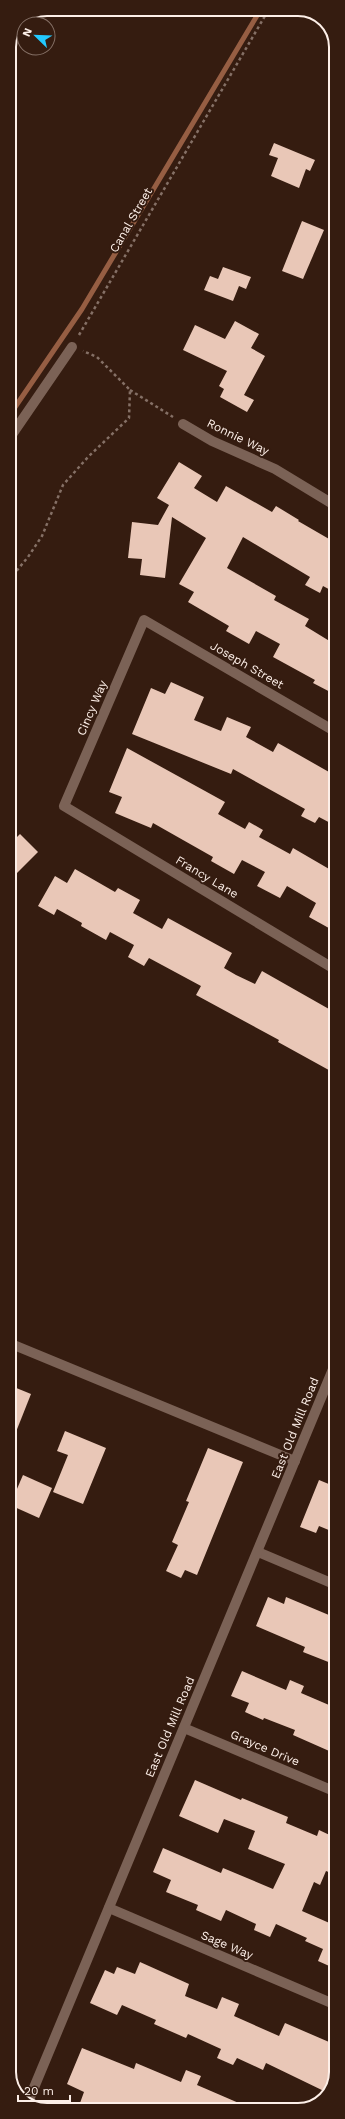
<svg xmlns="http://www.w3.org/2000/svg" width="345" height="2119" viewBox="0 0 345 2119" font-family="'Work Sans',sans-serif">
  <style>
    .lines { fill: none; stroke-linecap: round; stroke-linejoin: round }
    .stream { stroke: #965e43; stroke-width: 5 }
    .building { fill: #e9c7b7 }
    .path { stroke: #857066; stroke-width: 2.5; stroke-dasharray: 3 3; stroke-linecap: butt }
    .minor { stroke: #7b6256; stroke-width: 10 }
    .labels { text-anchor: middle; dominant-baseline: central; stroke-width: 4; stroke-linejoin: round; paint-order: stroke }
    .street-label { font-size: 12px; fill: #fdefe8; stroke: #351c10 }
    .rim { fill: none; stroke: #fdefe8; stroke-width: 2 }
  </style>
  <rect width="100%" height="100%" fill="#351c10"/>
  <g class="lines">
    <path class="stream" d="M9 416 82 309 261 9"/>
  </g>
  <g class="building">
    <path d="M274 143 315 160 310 171 306 169 299 188 271 176 278 158 269 155Z"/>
    <path d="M302 221 324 230 303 279 282 271Z"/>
    <path d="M223 267 251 277 246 289 239 286 233 301 204 290 210 276 218 279Z"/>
    <path d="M235 321 259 334 251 348 265 356 244 395 254 400 247 412 220 397 224 389 219 386 227 371 183 350 195 325 225 339Z"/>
    <path d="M179 462 202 476 194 488 217 502 226 486 272 512 276 506 299 520 298 521 336 543V593L323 586 320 593 305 585 310 577 243 537 227 568 276 596 274 600 309 619 305 626 336 645V695L313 683 315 680 273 657 280 644 256 631 249 644 226 631 229 626 188 602 194 592 179 584 206 538 172 517 165 578 140 575 142 559 128 558 132 522 158 525 169 505 157 498Z"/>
    <path d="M171 682 204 697 194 720 221 731 227 717 251 727 246 737 273 752 278 743 336 776V826L319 817 315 823 301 816 305 809 233 769 231 774 132 734 151 688 165 694Z"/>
    <path d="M127 748 225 802 218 814 245 829 249 822 263 830 259 837 290 854 293 848 336 873V932L309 917 316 903 287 886 280 898 257 886 265 872 242 860 234 874 211 861 213 857 153 823 151 828 115 813 122 797 109 792Z"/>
    <path d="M20 834 38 852 9 881V845Z"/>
    <path d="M75 869 115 892 118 888 140 900 133 913 162 929 168 918 232 953 224 968 236 975 255 984 262 971 336 1013V1074L278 1042 279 1040 196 995 201 986 149 958 144 966 128 957 134 945 110 932 106 940 81 926 82 923 57 909 54 915 38 906 55 876 67 883Z"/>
    <path d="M9 1385 31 1394 10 1447H9Z"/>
    <path d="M65 1431 106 1448 83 1504 53 1492 68 1455 57 1451Z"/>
    <path d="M208 1448 243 1462 197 1575 185 1570 181 1578 166 1571 178 1545 172 1542 189 1502 186 1501Z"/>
    <path d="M23 1475 52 1488 39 1518 10 1505Z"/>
    <path d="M319 1480 336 1487V1533L319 1526 316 1533 300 1527Z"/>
    <path d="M268 1597 284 1604 286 1597 336 1618V1665L303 1652 305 1647 256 1626Z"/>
    <path d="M242 1671 286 1690 290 1680 304 1686 301 1693 336 1708V1754L293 1735 295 1730 264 1718 263 1720 245 1712 249 1703 231 1696Z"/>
    <path d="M195 1780 241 1800 242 1798 288 1817 286 1823 317 1836 319 1830 336 1838V1875L326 1871 320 1885 314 1882 302 1911 334 1925 336 1920V1969L318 1961 323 1949 305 1941 307 1938 276 1924 270 1937 254 1930 256 1924 226 1910 221 1921 196 1910 198 1905 166 1892 171 1880 153 1872 163 1848 221 1873 223 1868 273 1889 285 1864 248 1849 255 1831 224 1819 218 1833 179 1816Z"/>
    <path d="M140 1962 189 1984 185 1996 217 2009 222 1997 239 2004 234 2016 279 2036 285 2023 336 2045V2072L328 2093 266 2063 263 2070 237 2058 233 2065 217 2058 221 2049 188 2034 186 2038 154 2024 156 2020 122 2005 117 2015 90 2003 105 1970 114 1974 117 1967 135 1974Z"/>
    <path d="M82 2048 134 2069 136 2063 181 2082 186 2070 201 2076 197 2085 255 2110H96L80 2103 84 2092 67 2084Z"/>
  </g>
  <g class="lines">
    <g class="path">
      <path d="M79 335 269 9"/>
      <path d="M130 390 173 417"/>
      <path d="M9 580 28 557 42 536 63 485 88 457 129 418 130 390 97 357 83 351"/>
    </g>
    <g class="minor">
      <path d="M183 424 212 441 275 469 336 506"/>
      <path d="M9 439 72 347"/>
      <path d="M336 732 144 620 64 806 336 970"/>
      <path d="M9 1343 295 1461"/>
      <path d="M258 1552 336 1585"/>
      <path d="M184 1728 336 1792"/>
      <path d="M109 1908 336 2005"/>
      <path d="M28 2102 336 1362"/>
    </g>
  </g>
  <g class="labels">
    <g class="street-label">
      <text transform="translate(131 220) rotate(-60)">Canal Street</text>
      <text transform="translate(238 437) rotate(26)">Ronnie Way</text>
      <text transform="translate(247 665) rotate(30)">Joseph Street</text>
      <text transform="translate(92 708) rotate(-67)">Cincy Way</text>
      <text transform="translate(207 877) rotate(31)">Francy Lane</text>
      <text transform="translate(295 1428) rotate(-68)">East Old Mill Road</text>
      <text transform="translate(170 1727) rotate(-67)">East Old Mill Road</text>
      <text transform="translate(265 1748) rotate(23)">Grayce Drive</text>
      <text transform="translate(227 1945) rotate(23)">Sage Way</text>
    </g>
  </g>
  <path d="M0 0H345V2119H0ZM47 16H298A31 31 0 0 1 329 47V2072A31 31 0 0 1 298 2103H47A31 31 0 0 1 16 2072V47A31 31 0 0 1 47 16Z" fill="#351c10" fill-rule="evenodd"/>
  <path class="rim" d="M47 16H298A31 31 0 0 1 329 47V2072A31 31 0 0 1 298 2103H47A31 31 0 0 1 16 2072V47A31 31 0 0 1 47 16Z"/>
  <g transform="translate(36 36) rotate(293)"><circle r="19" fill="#351c10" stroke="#857066"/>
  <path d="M0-3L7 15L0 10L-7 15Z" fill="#23c9fe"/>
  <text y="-6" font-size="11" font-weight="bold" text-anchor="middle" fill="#fdefe8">N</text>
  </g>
  <path d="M18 2095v6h52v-6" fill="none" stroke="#fdefe8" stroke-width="2"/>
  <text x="24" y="2095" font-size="12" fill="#fdefe8" stroke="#351c10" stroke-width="3" paint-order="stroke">20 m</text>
</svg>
